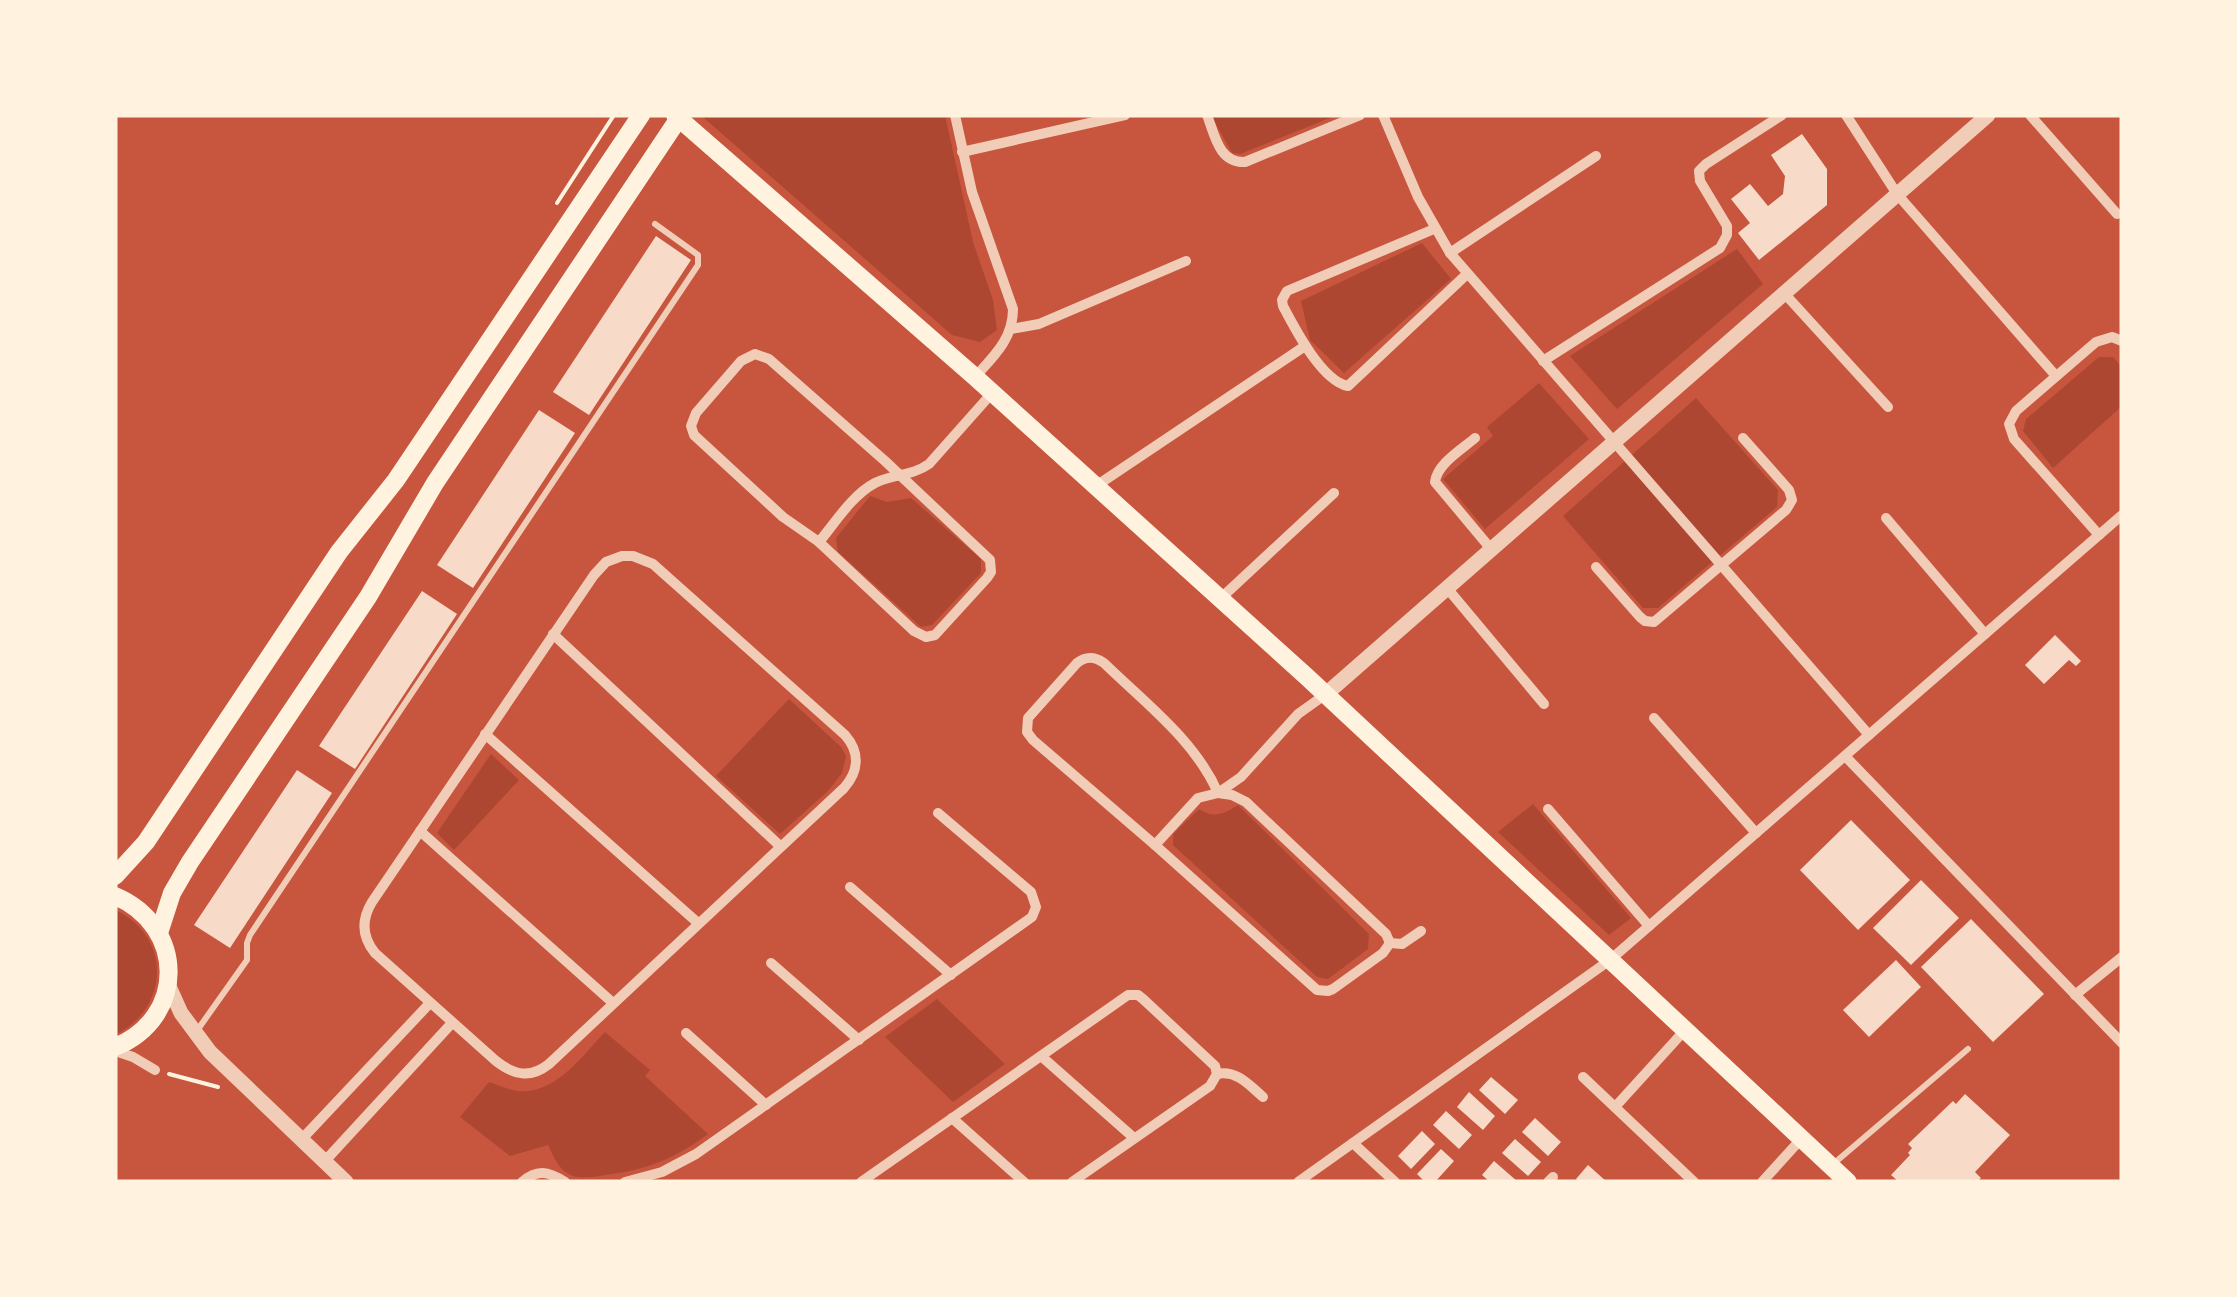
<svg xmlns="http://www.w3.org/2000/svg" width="2237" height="1297" viewBox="0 0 2237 1297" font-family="'IBM Plex Sans',sans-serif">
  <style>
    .green { fill: #ae4732 }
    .building { fill: #f7dbc8 }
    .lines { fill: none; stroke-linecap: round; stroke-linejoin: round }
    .path { stroke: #fff3e0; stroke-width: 4 }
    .service { stroke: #f1ccb7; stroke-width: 6 }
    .minor { stroke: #f1ccb7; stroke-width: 10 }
    .tertiary { stroke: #f1ccb7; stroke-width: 15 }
    .secondary { stroke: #fff3e0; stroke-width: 18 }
  </style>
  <rect width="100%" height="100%" fill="#c8553d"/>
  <g class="green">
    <path d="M704 115H945L973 242 993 300 997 330 980 342 952 335 704 118Z"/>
    <path d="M1211 115H1337L1240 154 1232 153Z"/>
    <path d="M1422 243 1451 279 1344 373 1310 340 1301 301Z"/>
    <path d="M1737 249 1763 284 1617 409 1570 356Z"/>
    <path d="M2099 357H2113L2122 367V406L2053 468 2023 431 2026 419Z"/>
    <path d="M1539 383 1589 439 1485 529 1443 479 1493 436 1487 427Z"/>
    <path d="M1696 398 1778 490 1777 507 1658 608H1643L1563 516Z"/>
    <path d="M870 496 887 502 911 498 981 559V573L932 625 921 627 838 552 836 538Z"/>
    <path d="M789 699 841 747 846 756 842 773 828 791 780 834 716 776Z"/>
    <path d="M491 754 519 780 454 850 437 833Z"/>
    <path d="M1533 804 1631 918 1609 935 1498 832Z"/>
    <path d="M1238 805 1369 934 1368 949 1328 979 1317 977 1173 845V834L1199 809C1214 819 1224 814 1238 805Z"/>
    <path d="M115 910C172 936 170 1008 115 1035Z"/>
    <path d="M937 999 1005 1064 953 1102 885 1037Z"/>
    <path d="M605 1032 650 1070 645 1076 708 1134C674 1159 647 1170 605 1175 595 1177 583 1179 573 1176 559 1171 554 1157 548 1145L510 1156 460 1117 489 1082C501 1086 515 1093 528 1091 561 1087 584 1054 605 1032Z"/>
  </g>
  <g class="building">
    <path d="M1802 134 1827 169V205L1759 260 1738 233 1750 223 1731 199 1750 184 1768 206 1783 194 1785 176 1771 155Z"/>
    <path d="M656 236 691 260 589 415 553 392Z"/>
    <path d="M539 410 575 433 473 588 437 565Z"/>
    <path d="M422 591 457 614 355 769 319 746Z"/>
    <path d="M2055 635 2081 661 2076 666 2069 660 2044 684 2025 665Z"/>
    <path d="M297 770 332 793 230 948 194 925Z"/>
    <path d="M1851 820 1910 880 1858 930 1800 870Z"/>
    <path d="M1921 880 1959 918 1911 965 1873 928Z"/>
    <path d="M1971 919 2044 994 1993 1042 1921 967Z"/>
    <path d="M1896 960 1921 987 1869 1037 1843 1010Z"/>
    <path d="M1491 1077 1518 1100 1505 1114 1479 1090Z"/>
    <path d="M1469 1092 1495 1116 1483 1130 1457 1107Z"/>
    <path d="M1965 1094 2010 1135 1975 1172 1981 1178 1977 1182H1899L1891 1175 1910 1155 1908 1153 1912 1148 1908 1144 1953 1101 1956 1104Z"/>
    <path d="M1446 1111 1472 1135 1459 1149 1433 1125Z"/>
    <path d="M1535 1118 1561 1142 1548 1156 1522 1132Z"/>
    <path d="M1422 1131 1435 1144 1411 1169 1398 1156Z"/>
    <path d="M1515 1139 1541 1162 1528 1176 1502 1153Z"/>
    <path d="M1441 1149 1454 1161 1435 1182H1425L1417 1174Z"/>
    <path d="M1494 1161 1518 1182H1490L1482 1175Z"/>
    <path d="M1588 1165 1607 1182H1579L1576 1179Z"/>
  </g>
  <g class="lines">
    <g class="path">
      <path d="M557 203 614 115"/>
      <path d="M169 1074 218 1087"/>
    </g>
    <g class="service">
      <path d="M196 1032 247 960V943L250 935 698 265V255L655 224"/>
      <path d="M1832 1165 1968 1049"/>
    </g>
    <g class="minor">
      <path d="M955 115 972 192 1013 309C1013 339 994 356 975 377"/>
      <path d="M1207 115C1215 136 1219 163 1245 162L1360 115"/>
      <path d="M1383 115 1418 197 1450 253 1869 735"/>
      <path d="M1846 115 1897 194 2056 376"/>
      <path d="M2030 115 2117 214"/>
      <path d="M962 152 1125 115"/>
      <path d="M1434 229 1287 291 1282 300 1283 306C1295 329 1322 381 1348 386L1467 274"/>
      <path d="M1450 253 1596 156"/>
      <path d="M1784 293 1888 407"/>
      <path d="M1011 329 1039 324 1186 261"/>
      <path d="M755 354 769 359 885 461 990 560 991 572 987 578 935 635 926 637 914 631 819 542 783 517 694 435 691 426 696 413 741 361Z"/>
      <path d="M1543 361 1720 248 1727 235V226L1700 181 1699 171 1706 164 1782 115"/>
      <path d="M1475 438C1461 450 1437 464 1435 482L1491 549"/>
      <path d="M1096 486 1305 346"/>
      <path d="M1886 518 1985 634"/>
      <path d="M2099 535 2014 439 2009 424 2016 411 2096 342 2112 337 2122 341"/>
      <path d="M819 542C835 523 852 495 875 483 893 474 912 476 929 464L992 393"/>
      <path d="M622 556H633L653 564 845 735C860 752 859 771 844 788L549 1064C530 1079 514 1075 496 1061L375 953C362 937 361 920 372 902L594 575 606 562Z"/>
      <path d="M1596 567 1640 617 1645 621 1654 622 1786 510 1792 500 1789 490 1743 438"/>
      <path d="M1447 588 1544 704"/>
      <path d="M1220 599 1334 493"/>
      <path d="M553 634 780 846"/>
      <path d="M1654 718 1756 833"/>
      <path d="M485 734 698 923"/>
      <path d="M1845 756 2122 1043"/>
      <path d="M1218 793C1195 740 1144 702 1104 663 1094 656 1086 656 1077 663L1028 718 1027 732 1033 740 1155 845 1317 990 1328 991 1333 989 1383 953 1390 943 1402 944 1421 931"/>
      <path d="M1218 793 1232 795 1246 802 1386 934 1390 943"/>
      <path d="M1548 809 1649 926"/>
      <path d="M420 831 613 1003"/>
      <path d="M1155 845 1198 798 1218 793 1241 777 1298 714 1326 694"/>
      <path d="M850 887 951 975"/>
      <path d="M771 963 859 1040"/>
      <path d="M2075 995 2122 957"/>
      <path d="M686 1033 766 1105"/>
      <path d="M115 1051 133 1057 155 1070"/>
      <path d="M1041 1056 1134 1138"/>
      <path d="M1217 1074C1237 1070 1249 1085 1263 1097"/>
      <path d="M1583 1077 1694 1182"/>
      <path d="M1615 1107 1685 1030"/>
      <path d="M952 1118 1024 1182"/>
      <path d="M301 1140 430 1003"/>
      <path d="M1353 1143 1395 1182"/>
      <path d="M324 1162 452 1023"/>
      <path d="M522 1182C537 1169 548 1171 565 1182"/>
      <path d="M625 1182 662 1172 696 1154 1032 917 1036 907 1031 892 938 813"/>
      <path d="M861 1182 1128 995H1138L1143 999 1215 1066 1217 1074"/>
      <path d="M1072 1182 1210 1086 1217 1074"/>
      <path d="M1298 1182 1610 960 2122 515"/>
      <path d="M1548 1182 1553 1177"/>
      <path d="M1762 1182 1802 1138"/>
    </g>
    <g class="tertiary">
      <path d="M1326 694 1988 115"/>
      <path d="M168 984 181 1013 210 1052 346 1182"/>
    </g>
    <g class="secondary">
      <path d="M675 115 975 377 1307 677 1848 1182"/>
      <path d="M115 876 146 842 339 552 396 480 641 115"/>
      <path d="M115 896C186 926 187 1018 115 1047"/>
      <path d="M159 933 172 893 190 862 368 597 435 483 681 115"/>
    </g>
  </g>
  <rect width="2237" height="1297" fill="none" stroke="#fff3e0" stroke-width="235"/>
</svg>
